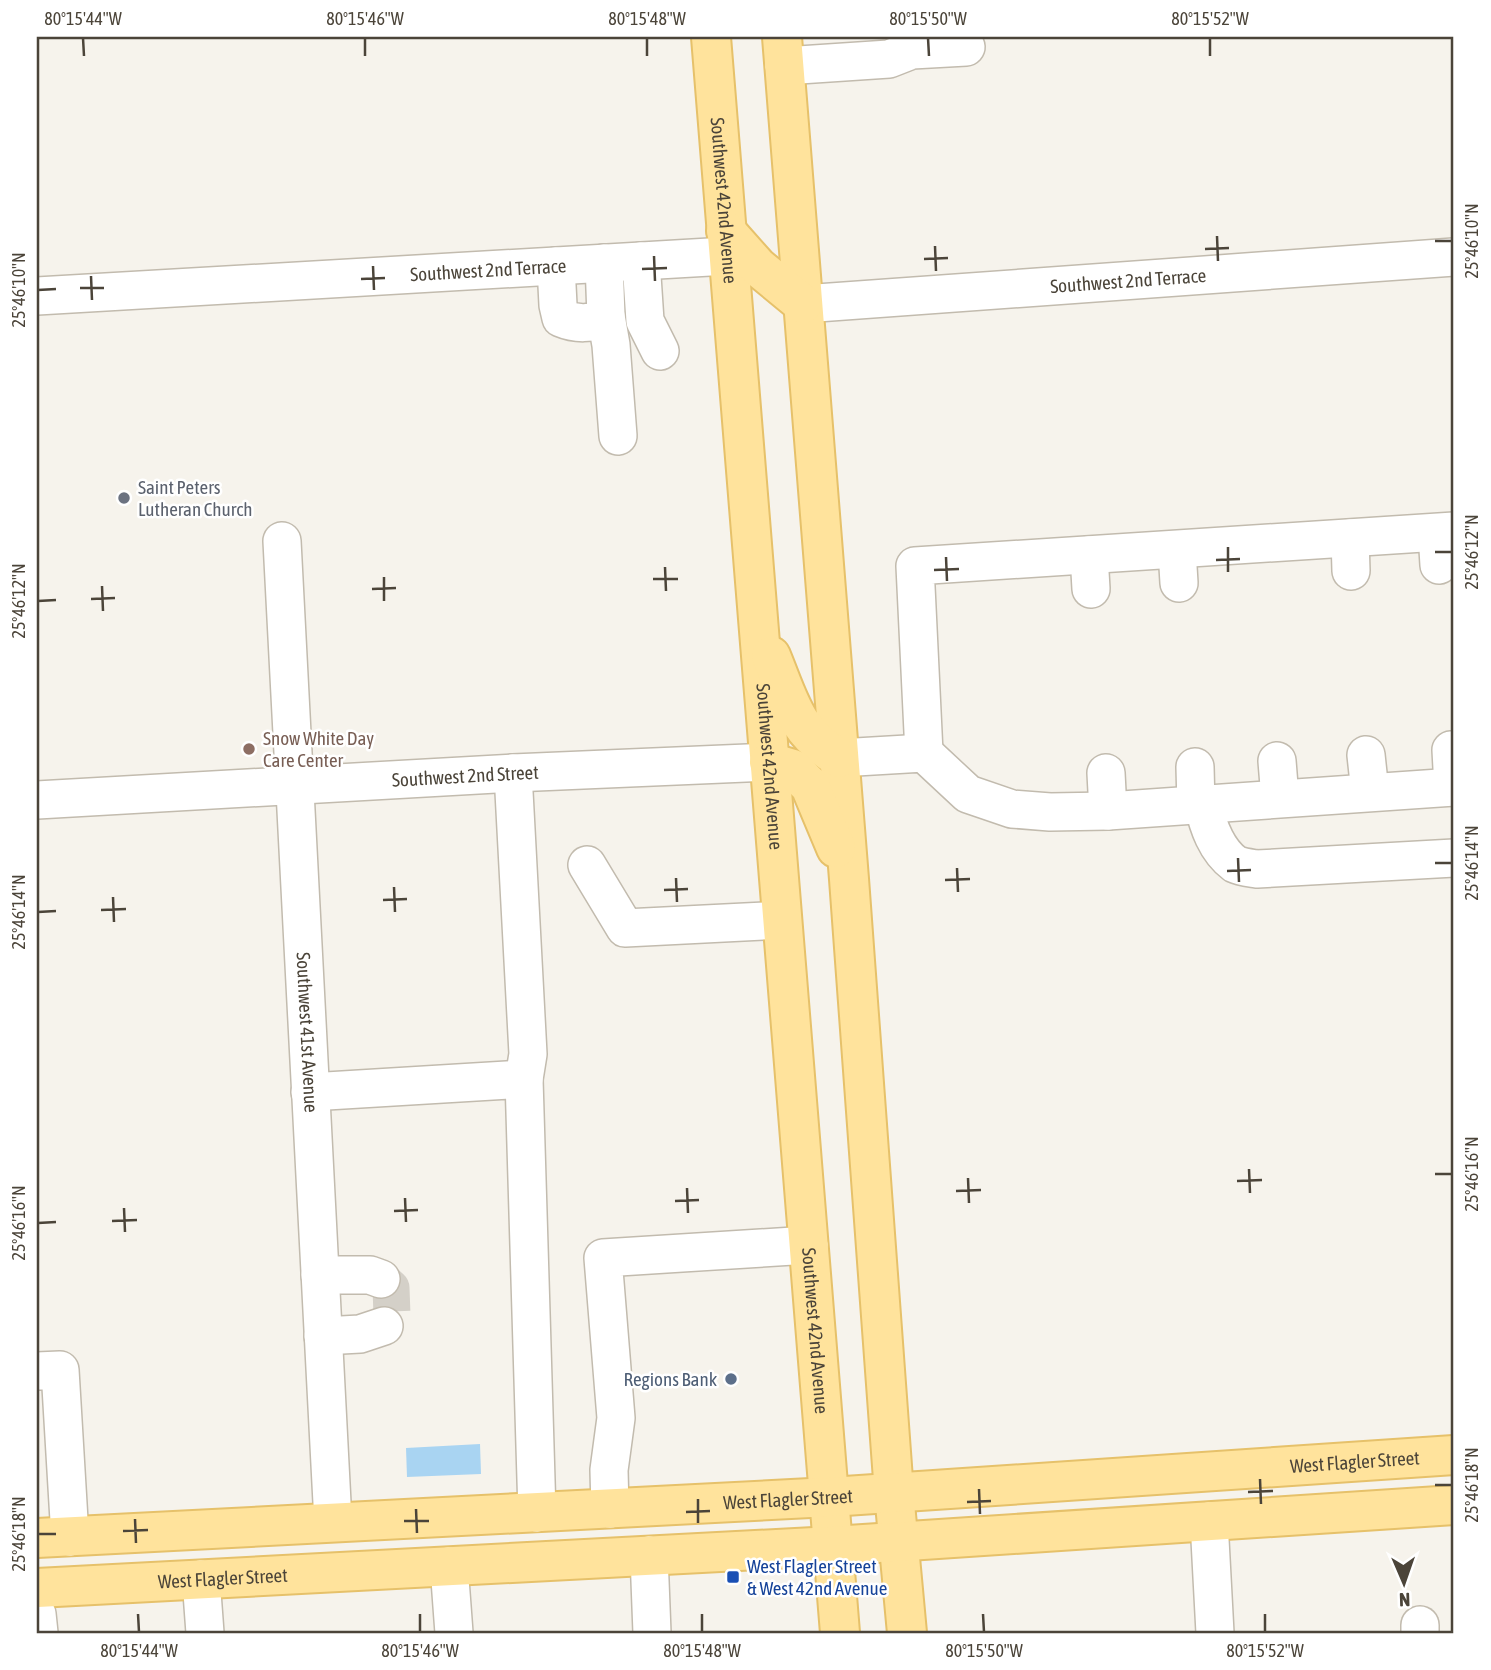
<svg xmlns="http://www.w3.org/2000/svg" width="1491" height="1670" viewBox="0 0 1491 1670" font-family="'Asap Condensed',sans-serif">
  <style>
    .water { fill: #a9d4f2 }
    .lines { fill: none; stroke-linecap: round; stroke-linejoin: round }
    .minor-tunnel { stroke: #d4d0c8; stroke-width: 37; stroke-dasharray: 37 18; stroke-linecap: butt }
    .minor-casing { stroke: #c2bbae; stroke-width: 40 }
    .major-casing { stroke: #e6c16a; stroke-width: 42 }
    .minor { stroke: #fff; stroke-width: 37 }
    .major { stroke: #ffe39c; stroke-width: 38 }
    .ticks { fill: none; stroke: #4b4439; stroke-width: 2.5 }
    .worship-dot { fill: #6b7280; stroke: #fff; stroke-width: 2.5 }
    .education-dot { fill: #8d6e63; stroke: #fff; stroke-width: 2.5 }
    .service-dot { fill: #5c6f8a; stroke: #fff; stroke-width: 2.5 }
    .transit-dot { fill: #1a4fb4; stroke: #fff; stroke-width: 2.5 }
    .labels { text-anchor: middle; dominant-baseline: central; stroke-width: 5; stroke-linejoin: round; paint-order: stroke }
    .street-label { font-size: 19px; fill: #4b4439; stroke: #fff }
    .worship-label { font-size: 19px; fill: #5b616d; stroke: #fff; text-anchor: start }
    .education-label { font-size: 19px; fill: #785e54; stroke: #fff; text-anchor: start }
    .service-label { font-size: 19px; fill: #4e5e75; stroke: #fff; text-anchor: end }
    .transit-label { font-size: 19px; fill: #164399; stroke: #fff; text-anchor: start }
    .neatline { fill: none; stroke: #4b4439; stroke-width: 2.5 }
    .ticks-label { font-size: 18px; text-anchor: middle; fill: #4b4439 }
  </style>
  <rect width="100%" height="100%" fill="#f6f3ec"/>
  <path class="water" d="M480 1444 481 1474 407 1477 406 1448Z"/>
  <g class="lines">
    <path class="minor-tunnel" d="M381 1279 391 1288 392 1315 384 1326"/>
    <defs>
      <g id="minor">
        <path d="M784 66 889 59 912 50 966 47"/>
        <path d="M641 261 645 321 660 351"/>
        <path d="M556 266 558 305 561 318C575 324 593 325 606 316L604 263"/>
        <path id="s1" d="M37 296 727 256"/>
        <path id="s2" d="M803 304 1454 257"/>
        <path d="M606 316 611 345 618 436"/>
        <path d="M1437 533 1439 565"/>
        <path d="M1350 538 1351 571"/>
        <path id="s3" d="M282 541 333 1522"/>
        <path d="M1177 550 1179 583"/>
        <path d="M1089 555 1091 589"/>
        <path d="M1451 750 1453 787"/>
        <path d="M924 753 915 566 1454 531"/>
        <path d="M1366 755 1370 792"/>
        <path d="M839 758 924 753 968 794 1012 809 1050 812 1108 811 1454 787"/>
        <path d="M1277 761 1280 798"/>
        <path d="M1195 767 1196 805"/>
        <path d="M513 773 528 1054 524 1079"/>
        <path d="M1106 773 1108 811"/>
        <path id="s4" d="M37 800 513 773 769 762"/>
        <path d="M1203 804C1208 826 1216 850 1235 864 1241 867 1251 868 1257 869L1454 858"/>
        <path d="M587 865 625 928 782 920"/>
        <path d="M310 1092 524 1079 537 1513"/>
        <path d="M320 1275H370L381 1279"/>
        <path d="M323 1336 360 1334 384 1326"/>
        <path d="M37 1371 60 1370 70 1537"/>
        <path d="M610 1509 609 1470 616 1418 603 1258 809 1245"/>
        <path d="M1209 1521 1215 1633"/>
        <path d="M649 1555 652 1633"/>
        <path d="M449 1566 454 1633"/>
        <path d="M201 1579 205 1633"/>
        <path d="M37 1614 39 1633"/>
        <path d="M1420 1625V1633"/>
      </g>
      <g id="major">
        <path id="s5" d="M711 37 840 1633"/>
        <path d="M782 37 849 879 894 1493 907 1633"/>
        <path d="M726 231 758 267 803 304"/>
        <path d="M771 656C790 702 794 730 839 758"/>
        <path d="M769 762 793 769 810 786 836 848"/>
        <path id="s6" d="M37 1538 830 1497 1454 1455"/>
        <path id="s7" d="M37 1588 833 1546 1454 1505"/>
      </g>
    </defs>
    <use href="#minor" class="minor-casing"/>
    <use href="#major" class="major-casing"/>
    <use href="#minor" class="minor"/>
    <use href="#major" class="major"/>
  </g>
  <path class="ticks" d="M83 38 84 56M365 38V56M647 38V56M928 38 929 56M1210 38V56M1217 236 1218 261M1435 241H1452M935 246 936 271M1205 249 1229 248M654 256 655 281M924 259 948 258M373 266 374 290M642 269 667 268M91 276 92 300M361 279 385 278M80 288H104M38 290 56 289M1228 547V572M1435 552H1452M946 557 947 581M1216 560 1240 559M665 567 666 591M934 570 959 569M384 577V601M653 579H678M102 586 103 611M372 589 396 588M91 599 115 598M38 601 56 600M1238 858 1239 882M1435 863H1452M957 868 958 892M1227 871 1251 870M676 878 677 902M945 880 970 879M394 887 395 912M664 890 688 889M113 897 114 922M383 900 407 899M101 910 126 909M38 912 56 911M1249 1169 1250 1193M1435 1174H1452M968 1178 969 1203M1237 1181 1262 1180M687 1188 688 1213M956 1191 981 1190M405 1198 406 1222M675 1201 699 1200M124 1208 125 1232M394 1211 418 1210M112 1221 137 1220M38 1223 56 1222M1260 1479 1261 1504M1435 1485H1452M979 1489 980 1514M1248 1492 1273 1491M698 1499V1523M967 1502 991 1501M416 1509 417 1533M686 1512 710 1511M135 1519 136 1543M404 1521H429M123 1531 148 1530M38 1534H56M138 1614 139 1632M420 1614V1632M702 1614V1632M983 1614 984 1632M1265 1614V1632"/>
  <circle class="worship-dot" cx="124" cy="498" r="7"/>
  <circle class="education-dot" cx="249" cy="749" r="7"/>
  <circle class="service-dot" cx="731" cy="1379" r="7"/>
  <rect class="transit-dot" x="726" y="1570" width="14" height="14" rx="3.5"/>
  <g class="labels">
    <g class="street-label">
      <text stroke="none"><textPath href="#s5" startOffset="164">Southwest 42nd Avenue</textPath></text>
      <text stroke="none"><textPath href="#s1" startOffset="452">Southwest 2nd Terrace</textPath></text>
      <text stroke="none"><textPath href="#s2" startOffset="326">Southwest 2nd Terrace</textPath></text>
      <text stroke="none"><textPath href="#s5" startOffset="732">Southwest 42nd Avenue</textPath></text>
      <text stroke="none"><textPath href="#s4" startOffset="429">Southwest 2nd Street</textPath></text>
      <text stroke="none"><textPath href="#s3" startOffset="492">Southwest 41st Avenue</textPath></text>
      <text stroke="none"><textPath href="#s5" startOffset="1298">Southwest 42nd Avenue</textPath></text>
      <text stroke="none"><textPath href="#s6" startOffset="1320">West Flagler Street</textPath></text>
      <text stroke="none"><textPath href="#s6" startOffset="752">West Flagler Street</textPath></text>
      <text stroke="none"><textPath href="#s7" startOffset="186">West Flagler Street</textPath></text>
    </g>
    <g class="worship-label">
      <text x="138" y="487">Saint Peters<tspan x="138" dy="22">Lutheran Church</tspan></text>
    </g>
    <g class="education-label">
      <text x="263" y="738">Snow White Day<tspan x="263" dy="22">Care Center</tspan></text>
    </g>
    <g class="service-label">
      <text x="717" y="1379">Regions Bank</text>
    </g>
    <g class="transit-label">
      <text x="747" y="1566">West Flagler Street<tspan x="747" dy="22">&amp; West 42nd Avenue</tspan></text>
    </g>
  </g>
  <rect width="1491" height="1670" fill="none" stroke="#ffffff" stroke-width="77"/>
  <g transform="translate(1404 1583) rotate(178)" stroke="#ffffff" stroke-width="5" paint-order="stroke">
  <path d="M0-5L12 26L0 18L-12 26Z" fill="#4b4439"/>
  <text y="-10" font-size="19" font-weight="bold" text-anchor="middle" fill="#4b4439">N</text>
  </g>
  <rect x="38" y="38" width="1414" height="1594" class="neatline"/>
  <g class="ticks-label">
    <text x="83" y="25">80°15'44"W</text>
    <text x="365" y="25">80°15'46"W</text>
    <text x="647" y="25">80°15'48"W</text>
    <text x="928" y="25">80°15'50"W</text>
    <text x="1210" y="25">80°15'52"W</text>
    <text transform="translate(1472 241) rotate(-90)" y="6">25°46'10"N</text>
    <text transform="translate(19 290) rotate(-90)" y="6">25°46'10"N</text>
    <text transform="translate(1472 552) rotate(-90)" y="6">25°46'12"N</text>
    <text transform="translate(19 601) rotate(-90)" y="6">25°46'12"N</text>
    <text transform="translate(1472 863) rotate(-90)" y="6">25°46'14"N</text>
    <text transform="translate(19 912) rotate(-90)" y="6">25°46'14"N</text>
    <text transform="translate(1472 1174) rotate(-90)" y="6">25°46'16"N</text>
    <text transform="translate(19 1223) rotate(-90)" y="6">25°46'16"N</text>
    <text transform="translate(1472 1485) rotate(-90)" y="6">25°46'18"N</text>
    <text transform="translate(19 1534) rotate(-90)" y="6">25°46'18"N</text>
    <text x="139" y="1657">80°15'44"W</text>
    <text x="420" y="1657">80°15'46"W</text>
    <text x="702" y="1657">80°15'48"W</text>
    <text x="984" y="1657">80°15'50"W</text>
    <text x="1265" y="1657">80°15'52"W</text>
  </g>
</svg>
